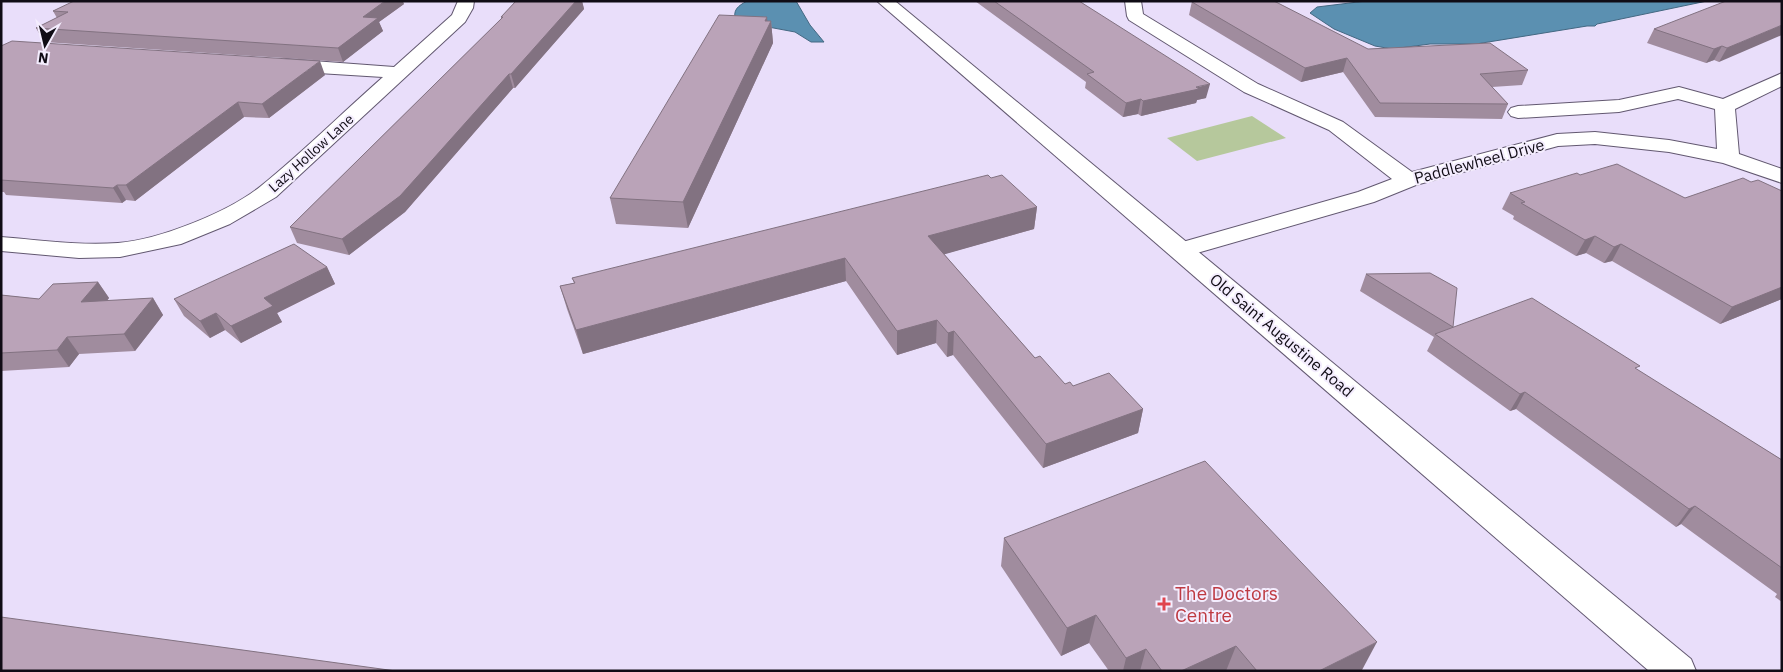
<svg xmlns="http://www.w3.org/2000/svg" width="1783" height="672" viewBox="0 0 1783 672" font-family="'IBM Plex Sans',sans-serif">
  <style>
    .green { fill: #b6c89c }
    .water { fill: #5b90b1; stroke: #446882 }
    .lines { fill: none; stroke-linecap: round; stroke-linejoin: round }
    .minor-casing { stroke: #625870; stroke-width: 2 }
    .major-casing { stroke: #625870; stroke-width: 2 }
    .minor { fill: #fff; fill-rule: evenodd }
    .major { fill: #fff; fill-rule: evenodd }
    .wall { fill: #a08c9e }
    .shaded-wall { fill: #827281 }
    .building { fill: #baa3b8; stroke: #827281 }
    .health-dot { fill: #e0444e; stroke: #f4edfe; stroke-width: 2 }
    .labels { text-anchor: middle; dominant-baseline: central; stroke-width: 4; stroke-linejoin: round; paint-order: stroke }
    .far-street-label { font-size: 14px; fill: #100c15; stroke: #f4edfe }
    .street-label { font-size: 16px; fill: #100c15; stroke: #f4edfe }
    .near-health-label { font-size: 19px; fill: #be3a42; stroke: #f4edfe; text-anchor: start }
  </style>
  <rect width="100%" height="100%" fill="#e9defa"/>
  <path class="green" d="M1252 116 1286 138 1197 161 1167 138Z"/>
  <g class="water">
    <path d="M747 1H796L810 25 824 42H811L795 32 736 21C732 10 738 6 747 1Z"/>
    <path d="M1366 1H1707L1597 24 1595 26H1587L1476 44H1430L1392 49 1375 46 1334 29 1310 13 1317 7Z"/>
  </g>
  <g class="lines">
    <defs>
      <g id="minor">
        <path d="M458 1H474L473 8 465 22 276 197 230 224 181 244 120 257 79 258 1 251V237C40 240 79 246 118 243 159 240 229 212 261 186 303 152 342 113 383 77L286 71 279 69 277 65 279 61 286 59 394 67 452 15Z"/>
        <path d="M1125 1H1141L1143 14 1258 84 1343 122 1412 172 1557 134 1595 132 1669 140 1717 149 1715 109 1678 99 1619 112 1518 118 1511 116 1508 112 1511 108 1518 106 1619 100 1679 87 1723 99 1782 73V86L1735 109 1739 154 1782 169V183L1723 163 1669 152 1595 144 1558 146 1416 185 1374 202 1190 255 1181 257 1172 255 1169 250 1172 245 1358 192 1392 179 1329 130 1244 92 1129 20 1127 16Z"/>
      </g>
      <path id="major" d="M877 1H895L1691 659 1696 671H1649Z"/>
    </defs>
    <use href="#minor" class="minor-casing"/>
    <use href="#major" class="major-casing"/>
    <use href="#minor" class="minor"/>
    <use href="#major" class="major"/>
  </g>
  <g class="wall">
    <path d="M516 1H582L584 9 515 88H513L405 212 349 255 297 243 290 227 501 19V17Z"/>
    <path d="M975 1H1079L1206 98 1197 100 1196 103 1141 116 1138 114 1123 117 1085 88 1086 82Z"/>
    <path d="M1192 1 1368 49 1528 70 1522 85 1492 87 1508 104 1502 119 1375 117 1343 72 1301 82 1189 15Z"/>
    <path d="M1782 1 1719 62 1714 60 1706 63 1647 43 1654 29Z"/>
    <path d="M404 4 379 22 383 31 343 62 44 42 36 28 57 18 53 11Z"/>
    <path d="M768 21H771L773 43 688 228 616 224 610 198Z"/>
    <path d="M1 46 325 75 269 118 244 117 135 201 126 200 122 203 6 195 4 192H1Z"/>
    <path d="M1580 175 1685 198 1751 182 1782 191V299L1720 324 1612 261 1604 263 1586 253 1576 256 1513 219 1514 216 1502 209 1510 193Z"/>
    <path d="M1037 207 1034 229 944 254 1035 358 1065 384 1073 386 1143 409 1138 433 1043 468 953 355 947 357 936 343 897 355 846 281 583 354 567 309 560 286 574 283 572 278Z"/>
    <path d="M327 267 335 284 277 313 282 322 241 343 225 330 210 338 184 316 174 299Z"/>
    <path d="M1430 273 1453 327 1637 370 1782 460V602L1775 597 1777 594 1681 524 1676 527 1516 409 1510 411 1427 351 1434 337 1360 291 1366 274Z"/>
    <path d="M98 282 109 298 107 301 153 298 163 315 135 351 79 354 69 367 1 371V295L39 299Z"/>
    <path d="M1004 538 1362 670 1359 671H1109L1089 643 1061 656 1001 566Z"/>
  </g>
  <g class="shaded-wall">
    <path d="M385 1H403L404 4 379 22 383 31 343 62 338 48 363 17Z"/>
    <path d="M576 1H582L584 9 515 88 511 74Z"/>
    <path d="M767 17 768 27 771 21 773 43 688 228 683 202Z"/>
    <path d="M1782 25V35L1719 62 1727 48Z"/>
    <path d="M1722 46 1714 60 1706 63 1714 49Z"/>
    <path d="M1347 58 1343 72 1301 82 1305 68Z"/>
    <path d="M320 61 325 75 269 118 262 104Z"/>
    <path d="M509 74 513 88 405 212 349 255 342 239Z"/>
    <path d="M1210 84 1206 98 1197 100 1196 103 1141 116 1143 101Z"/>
    <path d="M1141 99 1138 114 1123 117 1126 103Z"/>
    <path d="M238 102 244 117 135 201 126 185Z"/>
    <path d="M117 185 126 200 122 203 113 188Z"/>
    <path d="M1037 207 1034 229 928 259V236Z"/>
    <path d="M1595 236 1586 253 1576 256 1585 240Z"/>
    <path d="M1621 244 1612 261 1604 263 1614 247Z"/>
    <path d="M845 258 846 281 583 354 576 330Z"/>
    <path d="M327 267 335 284 277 313 282 322 241 343 231 326 264 298Z"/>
    <path d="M98 282 109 298 92 318 81 302Z"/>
    <path d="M1782 287V299L1720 324 1732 307Z"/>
    <path d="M153 298 163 315 135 351 124 334Z"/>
    <path d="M216 313 225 330 210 338 200 321Z"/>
    <path d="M937 320 936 343 897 355V331Z"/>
    <path d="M954 331 953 355 947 357 948 333Z"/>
    <path d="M67 337 79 354 69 367 57 350Z"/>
    <path d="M1525 392 1516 409 1510 411 1520 394Z"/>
    <path d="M1143 409 1138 433 1043 468 1046 444Z"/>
    <path d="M1695 506 1681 524 1676 527 1689 509Z"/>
    <path d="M1096 615 1089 643 1061 656 1067 628Z"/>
    <path d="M1377 642 1362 670 1359 671H1319Z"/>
    <path d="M1236 646 1226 671H1181Z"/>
    <path d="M1146 649 1140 671H1123L1126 658Z"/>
  </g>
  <g class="building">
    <path d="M74 1H385L363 17 378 18 338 48 36 28 68 12 53 11Z"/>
    <path d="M516 1H576L511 74H509L400 196 342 239 290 227 503 17H501Z"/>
    <path d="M994 1H1079L1210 84 1196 87 1199 89 1143 101 1141 99 1126 103 1087 74 1094 72Z"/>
    <path d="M1192 1H1274L1368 49 1490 43 1528 70 1480 74 1508 104 1380 103 1347 58 1305 68 1192 2Z"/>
    <path d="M1726 1H1782V25L1727 48 1722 46 1714 49 1654 29Z"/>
    <path d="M719 15 767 17 765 21H771L683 202 610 198Z"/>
    <path d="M12 41 320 61 262 104 238 102 126 185H117L113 188 1 180V46Z"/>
    <path d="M1617 164 1685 198 1743 178 1751 182 1758 180 1782 191V287L1732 307 1621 244 1614 247 1595 236 1585 240 1521 203 1525 202 1510 193 1567 176 1577 173 1580 175Z"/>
    <path d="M988 175 991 178 1002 175 1037 207 928 236 1035 358 1040 356 1065 384 1070 382 1073 386 1109 373 1143 409 1046 444 954 331 948 333 937 320 897 331 845 258 576 330 560 286 575 283 572 278Z"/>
    <path d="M294 244 327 267 264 298 273 306 231 326 216 313 200 321 174 299Z"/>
    <path d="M1430 273 1457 288 1453 327 1366 274Z"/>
    <path d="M98 282 81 302 153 298 124 334 67 337 57 350 1 353V295L39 299 53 284Z"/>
    <path d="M1532 298 1640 366 1635 368 1782 460V568L1695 506 1689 509 1525 392 1520 394 1435 334Z"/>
    <path d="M1205 461 1377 642 1319 671H1257L1236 646 1181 671H1162L1146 649 1126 658 1096 615 1067 628 1004 538Z"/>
    <path d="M1 617 396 671H1Z"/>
  </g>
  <path class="health-dot" d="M1161.5 596.5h5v5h5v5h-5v5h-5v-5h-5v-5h5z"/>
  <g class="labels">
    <g class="far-street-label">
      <text transform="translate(311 153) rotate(-42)">Lazy Hollow Lane</text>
    </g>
    <g class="street-label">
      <text transform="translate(1479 161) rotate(-15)">Paddlewheel Drive</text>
      <text transform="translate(1282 335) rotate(40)">Old Saint Augustine Road</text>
    </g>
    <g class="near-health-label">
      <text x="1175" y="593">The Doctors<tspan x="1175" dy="22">Centre</tspan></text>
    </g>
  </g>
  <rect width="1783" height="672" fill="none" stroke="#100c15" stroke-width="5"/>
  <g transform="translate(45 45) rotate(188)" stroke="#f4edfe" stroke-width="4" paint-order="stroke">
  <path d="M0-4L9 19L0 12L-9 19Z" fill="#100c15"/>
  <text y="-8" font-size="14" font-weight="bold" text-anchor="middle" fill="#100c15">N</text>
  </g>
</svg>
